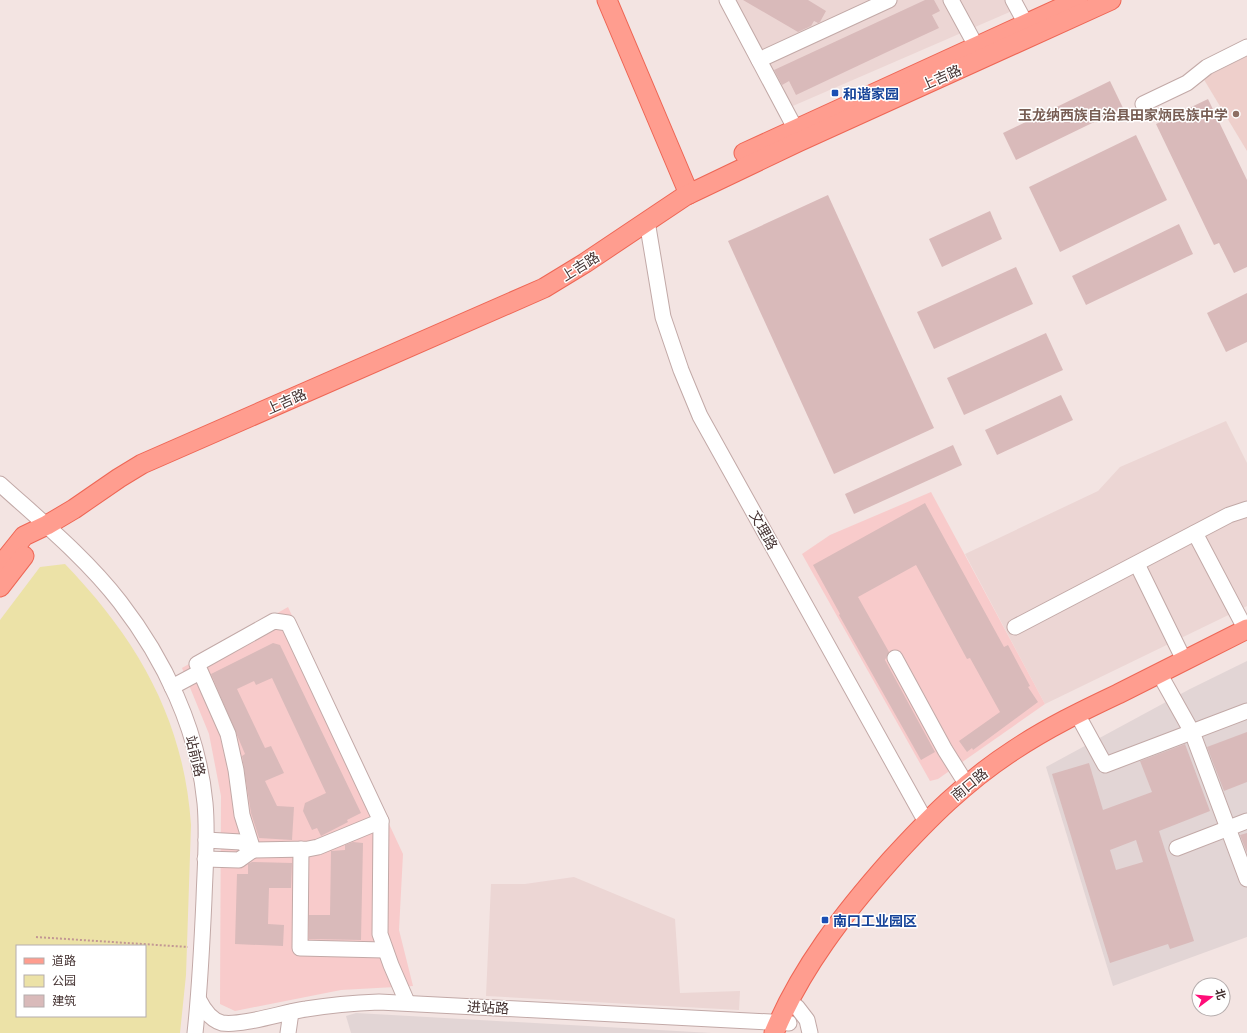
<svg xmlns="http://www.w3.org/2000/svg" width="1247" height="1033" viewBox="0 0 1247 1033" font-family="Lato,'Noto Sans SC',sans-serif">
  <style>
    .residential { fill: #ecd6d4 }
    .commercial { fill: #f8cbcb }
    .industrial { fill: #e2d5d5 }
    .education { fill: #eecfcb }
    .green { fill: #ece2a7; fill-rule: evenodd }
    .building { fill: #d9baba; fill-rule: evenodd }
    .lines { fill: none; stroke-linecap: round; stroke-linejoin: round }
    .minor-casing { stroke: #c2a9a7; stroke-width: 17 }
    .major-casing { stroke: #e65; stroke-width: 21 }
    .path { stroke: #c29794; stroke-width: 2; stroke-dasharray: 2 2; stroke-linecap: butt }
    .minor { stroke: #fff; stroke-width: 15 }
    .major { stroke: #ff9d8f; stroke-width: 19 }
    .transit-dot { fill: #1a4fb4; stroke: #fff; stroke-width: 1.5 }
    .education-dot { fill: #8d6e63; stroke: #fff; stroke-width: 1.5 }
    .labels { text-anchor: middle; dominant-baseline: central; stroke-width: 3; stroke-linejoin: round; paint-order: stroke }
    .street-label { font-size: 14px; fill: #453332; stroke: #fff }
    .transit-label { font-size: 14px; font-weight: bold; fill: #164399; stroke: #fff; text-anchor: start }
    .education-label { font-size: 14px; font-weight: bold; fill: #785e54; stroke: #fff; text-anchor: end }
  </style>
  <rect width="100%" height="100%" fill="#f3e4e2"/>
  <g class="residential">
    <path d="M720 0H1006L1012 11 779 112Z"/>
    <path d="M1226 421 1247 463V606L1045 704 965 554 1098 491 1120 467Z"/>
    <path d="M574 877 675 919 680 993 740 991 739 1010 486 996 491 884H525Z"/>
  </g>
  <g class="commercial">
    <path d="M931 492 1045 704 938 779 930 781 802 554 830 535Z"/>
    <path d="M288 607 403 854 399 930 413 986 341 990 235 1011 220 1004 221 796 209 734 182 668Z"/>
  </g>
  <g class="industrial">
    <path d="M1247 661V937L1113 986 1046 767 1190 689Z"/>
    <path d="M356 1013 712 1033H351L346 1016Z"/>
  </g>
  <path class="education" d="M1247 56V151L1203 78Z"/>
  <path class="green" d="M65 564C137 639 184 719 191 825L186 975 180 1033H0V620L40 567ZM17 946H145V1016H17Z"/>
  <g class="building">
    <path d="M743 0H808L826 11 820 22 818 23 814 21 811 26 798 32Z"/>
    <path d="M925 0H934L940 11 932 15 939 28 885 53 796 95 789 81 782 85 774 70Z"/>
    <path d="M1110 81 1123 108 1016 160 1003 133Z"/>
    <path d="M1208 99 1247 180V267L1234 273 1219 243 1214 245 1156 124Z"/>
    <path d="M1136 135 1167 200 1060 252 1029 187Z"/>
    <path d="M828 195 934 428 834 474 728 241Z"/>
    <path d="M990 211 1002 239 942 267 929 239Z"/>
    <path d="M1179 224 1193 254 1086 305 1072 276Z"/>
    <path d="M1016 267 1033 304 934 349 917 312Z"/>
    <path d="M1247 293V342L1226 352 1207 313Z"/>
    <path d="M1046 333 1063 370 964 415 947 378Z"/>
    <path d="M1061 395 1073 420 997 455 985 430Z"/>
    <path d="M953 445 962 465 854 514 845 494Z"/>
    <path d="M925 503 1004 647 1008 645 1030 686 1028 687 1038 702 973 750 972 748 967 752 959 741 1000 712 970 658 967 659 916 565 858 597 889 652 885 660 935 752 921 760 839 615 840 614 813 565Z"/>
    <path d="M273 643 280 645 361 813 347 820 348 822 321 836 317 828 312 830 303 811 305 803 326 793 272 678 256 685 254 681 237 689 265 748 271 746 284 773 265 781 277 806 294 807 292 840 259 838 251 813 242 756 245 754 211 674Z"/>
    <path d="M1247 732V782L1224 791 1207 747Z"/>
    <path d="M1185 744 1210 811 1159 831 1194 941 1170 949 1168 944 1110 963 1052 774 1089 763 1103 810 1152 792 1140 761ZM1136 840 1143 862 1116 870 1110 850Z"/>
    <path d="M1247 833V853L1240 835Z"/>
    <path d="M353 842 363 843 361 940 309 939V915H330L331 851 345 850V845Z"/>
    <path d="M252 862 292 863 291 888H269L268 924 284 925 283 946 235 944 237 874H248V864Z"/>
  </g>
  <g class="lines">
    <defs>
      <g id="minor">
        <path d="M727 0 795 128"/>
        <path d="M951 0 976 46"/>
        <path d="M1013 0 1026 24"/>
        <path d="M759 60 889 0"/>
        <path d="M1143 104 1187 83 1207 67 1247 47"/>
        <path d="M647 221 663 317 681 370 700 416 926 822"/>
        <path d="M0 484C41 521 86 558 120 602 164 659 198 729 205 803 208 835 205 867 204 899 202 944 200 988 195 1033"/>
        <path d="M1195 533 1246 630"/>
        <path d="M1137 564 1184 660"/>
        <path d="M1015 627 1229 515 1247 509"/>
        <path d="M895 658 945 750 967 785"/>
        <path d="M1164 682 1192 732 1247 879"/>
        <path d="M172 687 200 672"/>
        <path d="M1082 723 1105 765 1247 711"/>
        <path d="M206 840 241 842 253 850 308 849 318 847 381 821"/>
        <path d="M1177 848 1247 821"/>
        <path d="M301 849 300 948 384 950"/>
        <path d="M253 850 242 815 236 770 228 734 197 664 274 621 288 623 381 821 380 934 391 965 407 1002"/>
        <path d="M205 859 239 860 253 850"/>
        <path d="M199 1000C204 1010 211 1020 222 1023 243 1026 284 1012 306 1009 331 1005 355 1003 379 1002L789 1023"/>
        <path d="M797 1007 807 1020 810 1033"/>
        <path d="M288 1033 291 1012"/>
      </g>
      <g id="major">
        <path d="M607 0 689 194"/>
        <path d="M744 153 1078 0"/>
        <path d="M0 566 24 536 47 525 74 509 119 478 142 464 544 288 585 263 685 196 798 142 1111 0"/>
        <path d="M0 587 24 556"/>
        <path d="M774 1033C801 968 844 913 890 861 928 819 966 781 1014 750 1047 728 1082 711 1118 694 1161 672 1204 651 1247 629"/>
      </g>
    </defs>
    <use href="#minor" class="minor-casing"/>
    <use href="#major" class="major-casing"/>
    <path class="path" d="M36 937 188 947"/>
    <use href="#minor" class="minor"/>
    <use href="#major" class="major"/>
  </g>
  <g class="transit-dot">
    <rect x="831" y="89" width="8" height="8" rx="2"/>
    <rect x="821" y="916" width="8" height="8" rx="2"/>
  </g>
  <circle class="education-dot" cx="1236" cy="114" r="4"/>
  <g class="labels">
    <g class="street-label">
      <text transform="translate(941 77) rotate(-24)">上吉路</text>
      <text transform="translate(580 266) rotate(-32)">上吉路</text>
      <text transform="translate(286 401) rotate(-24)">上吉路</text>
      <text transform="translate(764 530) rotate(61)">文理路</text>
      <text transform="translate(196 756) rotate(76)">站前路</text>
      <text transform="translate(969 784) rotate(-39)">南口路</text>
      <text transform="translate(488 1007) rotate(3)">进站路</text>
    </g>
    <g class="transit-label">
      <text x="843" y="93">和谐家园</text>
      <text x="833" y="920">南口工业园区</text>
    </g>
    <g class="education-label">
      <text x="1228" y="114">玉龙纳西族自治县田家炳民族中学</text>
    </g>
  </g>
  <rect x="16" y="945" width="130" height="72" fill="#ffffff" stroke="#b5adad"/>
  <rect x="24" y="958" width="20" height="6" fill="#ff9d8f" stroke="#b5adad"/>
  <text x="52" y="965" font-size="12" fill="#453332">道路</text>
  <rect x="24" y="975" width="20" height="12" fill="#ece2a7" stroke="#b5adad"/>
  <text x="52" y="985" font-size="12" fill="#453332">公园</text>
  <rect x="24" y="995" width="20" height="12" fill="#d9baba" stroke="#b5adad"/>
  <text x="52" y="1005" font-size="12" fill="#453332">建筑</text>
  <g transform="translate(1211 997) rotate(74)"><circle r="19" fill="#ffffff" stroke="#b5adad"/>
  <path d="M0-3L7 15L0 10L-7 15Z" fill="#ff0d78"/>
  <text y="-6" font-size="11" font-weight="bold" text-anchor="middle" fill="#453332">北</text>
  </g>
</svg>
